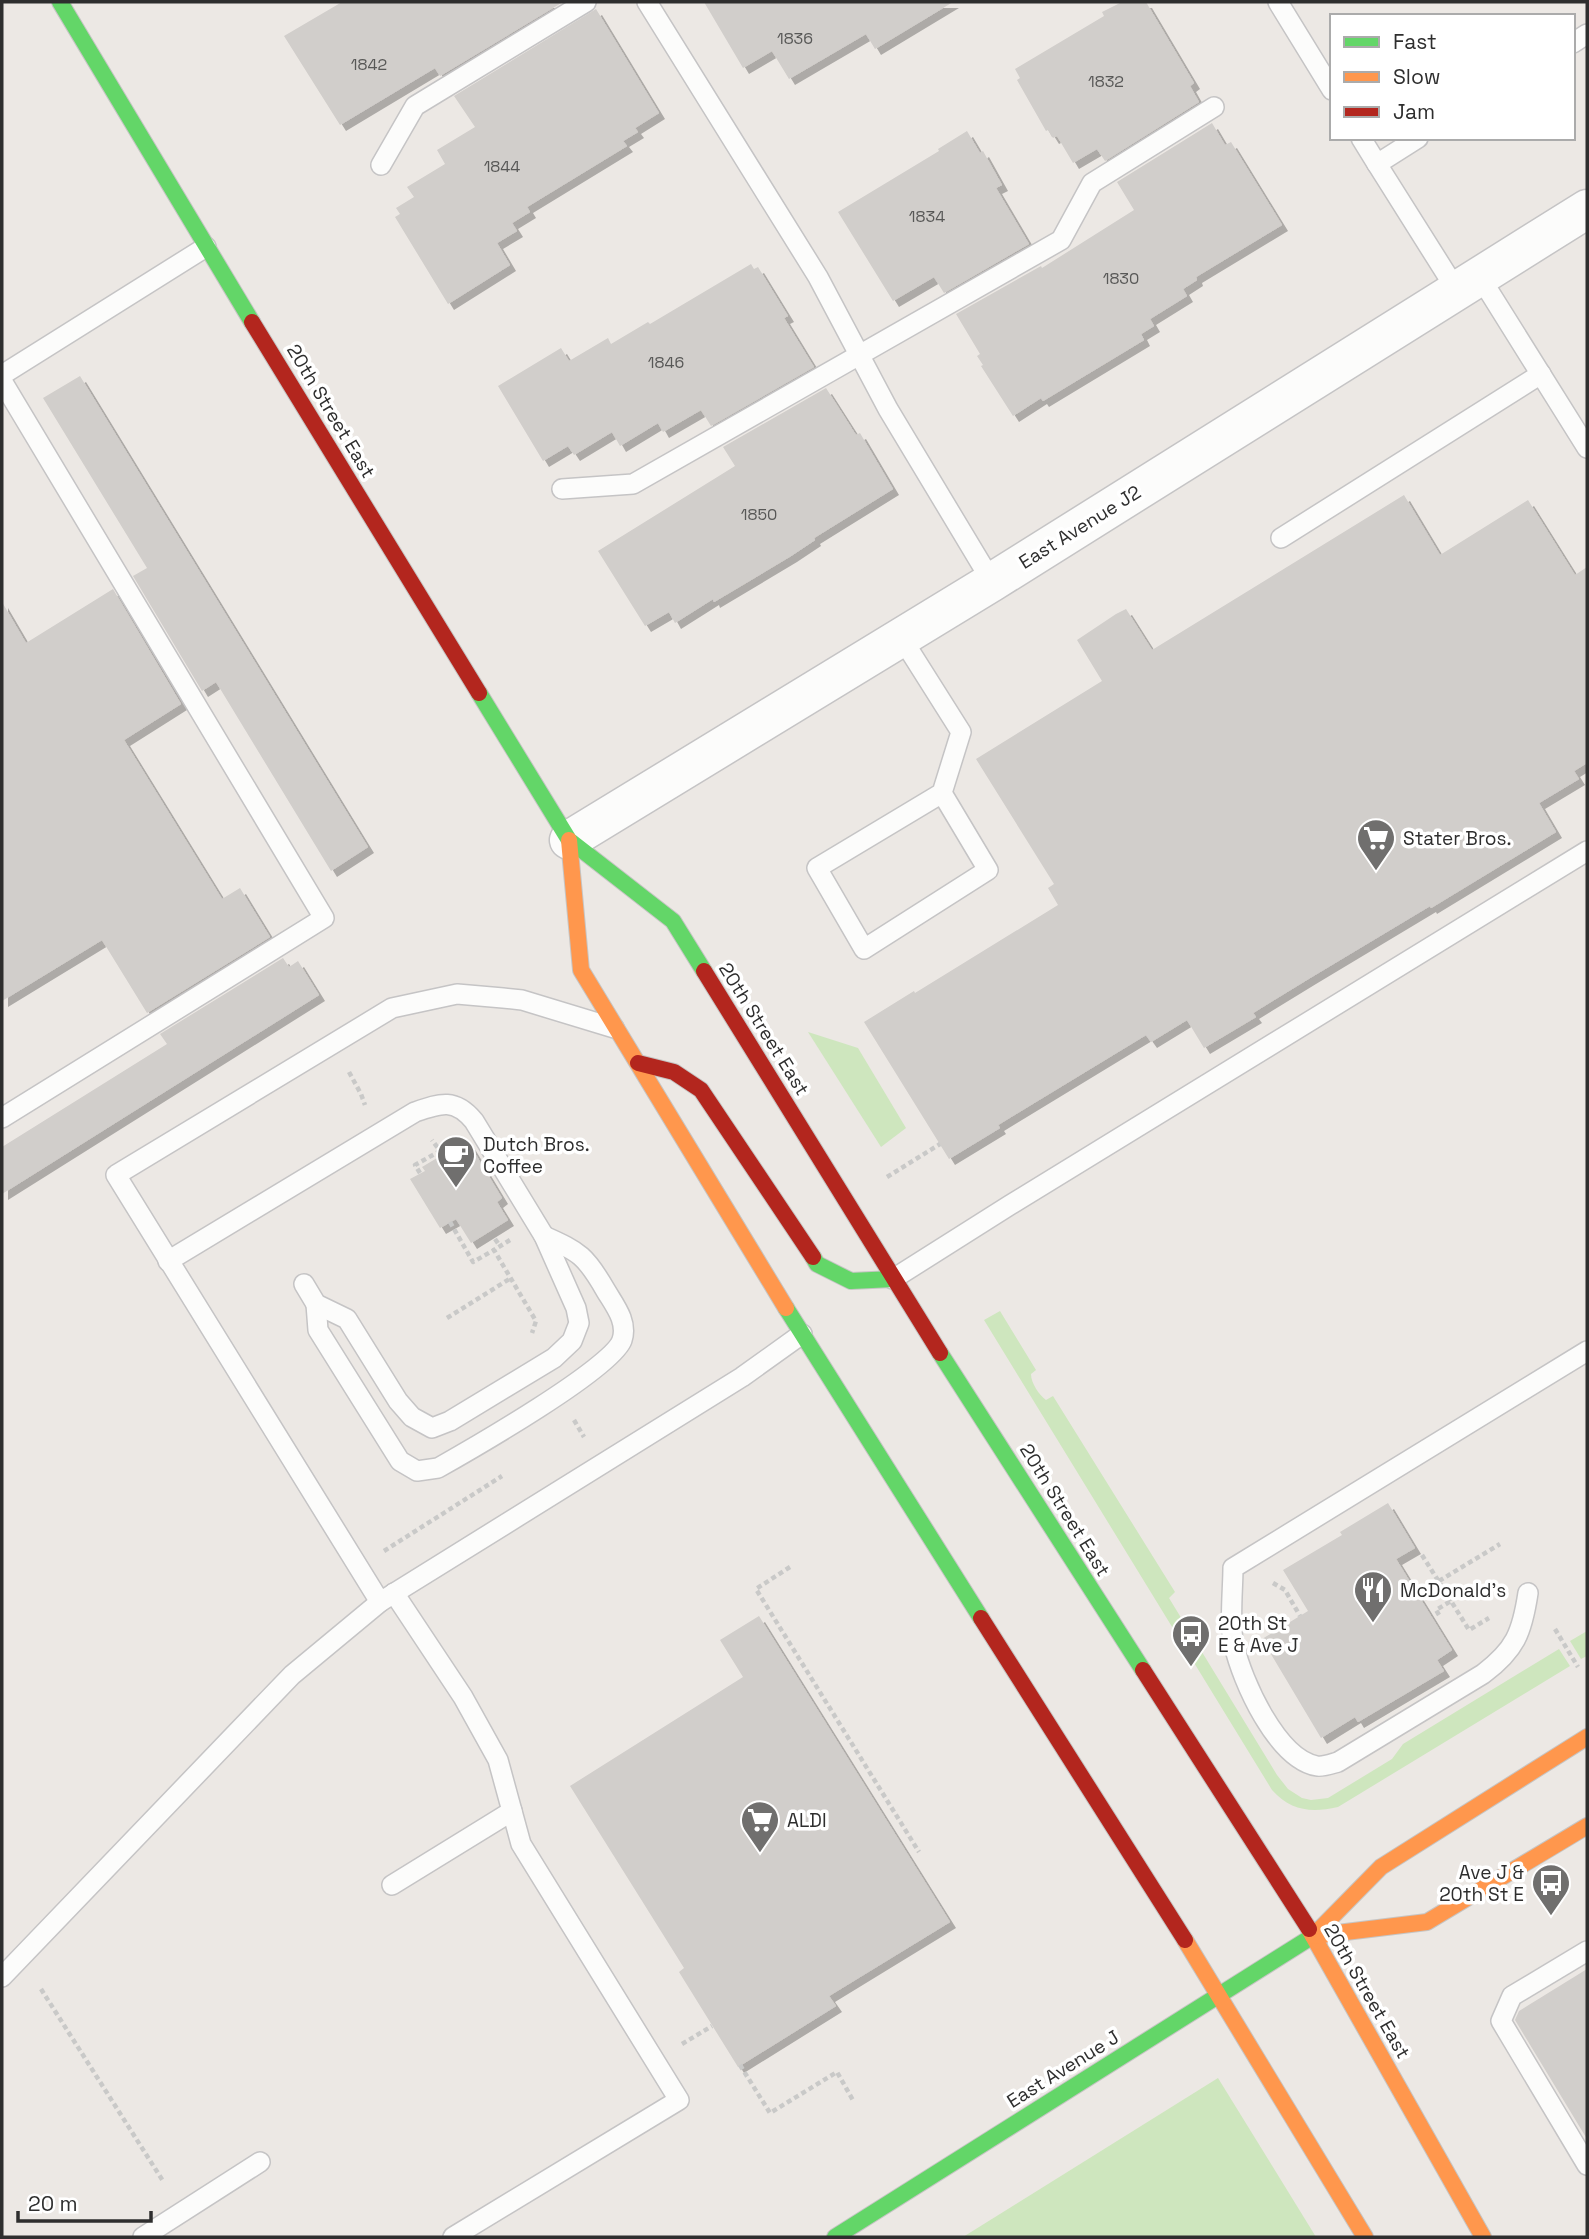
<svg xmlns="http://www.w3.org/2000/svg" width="1589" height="2239" viewBox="0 0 1589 2239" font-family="'Space Grotesk',sans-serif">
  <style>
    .green { fill: #cee6be }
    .building { fill: #d1cecb; filter: url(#shadow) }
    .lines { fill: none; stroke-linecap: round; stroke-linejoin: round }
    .lane-casing { stroke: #c5c4c5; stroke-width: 22 }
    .street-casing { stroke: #c5c4c5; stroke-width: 41 }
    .fast-casing { stroke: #c6c5c4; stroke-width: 18 }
    .slow-casing { stroke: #c6c5c4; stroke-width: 18 }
    .jam-casing { stroke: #c6c5c4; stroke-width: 18 }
    .path { stroke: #c9c9c8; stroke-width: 4.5; stroke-dasharray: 5 3.5; stroke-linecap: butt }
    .lane { stroke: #fcfcfb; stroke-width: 19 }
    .street { stroke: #fcfcfb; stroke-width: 38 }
    .fast { stroke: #63d668; stroke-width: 16 }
    .slow { stroke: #ff974d; stroke-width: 16 }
    .jam { stroke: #b3261e; stroke-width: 16 }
    .labels { text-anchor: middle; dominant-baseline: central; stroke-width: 7; stroke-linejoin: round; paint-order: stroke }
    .number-label { font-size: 16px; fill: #585857 }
    .street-label { font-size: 19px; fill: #2e2e2e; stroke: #fff }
    .poi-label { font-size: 19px; fill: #2e2e2e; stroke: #fff; text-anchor: start }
  </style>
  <defs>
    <filter id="shadow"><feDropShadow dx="6" dy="6" stdDeviation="0" flood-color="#0004"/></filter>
  </defs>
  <rect width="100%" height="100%" fill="#ece8e4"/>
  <g class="green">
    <path d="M808 1032 858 1048 906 1128 881 1147Z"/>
    <path d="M1000 1311 1036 1370 1031 1374C1031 1383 1039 1395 1046 1400L1053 1396 1175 1592 1169 1598 1277 1775 1288 1789 1302 1798 1311 1800 1328 1798 1392 1759 1403 1744 1559 1649 1570 1666 1338 1807C1311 1813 1291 1811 1272 1790L984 1320Z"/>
    <path d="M1587 1631V1656L1581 1659 1570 1641Z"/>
    <path d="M1218 2078 1316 2237H963Z"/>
  </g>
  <g class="building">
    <path d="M342 2H563L440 76 435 68 340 125 284 36Z"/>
    <path d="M704 2H953L875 49 866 34 789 79 772 51 743 68Z"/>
    <path d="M1122 2H1146L1194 83 1190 86 1199 102 1105 161 1097 149 1073 163 1057 136 1053 138 1048 130 1046 131 1017 80 1020 78 1015 69 1104 16 1102 12Z"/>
    <path d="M596 9 659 113 635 128 638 132 623 141 627 146 527 207 530 212 512 223 517 231 497 243 510 265 448 304 395 217 400 214 396 208 414 197 407 187 445 164 437 150 475 127 454 96Z"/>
    <path d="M1212 123 1225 145 1231 142 1282 225 1196 277 1197 280 1183 289 1187 296 1150 319 1154 326 1141 334 1144 340 1043 401 1041 398 1013 416 981 366 983 365 977 356 980 354 956 314 1041 266 1042 268 1134 210 1117 182Z"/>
    <path d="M967 131 980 153 983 151 1002 185 996 188 1029 244 944 293 934 277 893 301 838 212 939 151 938 149Z"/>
    <path d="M751 264 754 269 758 267 788 316 784 318 814 367 711 426 701 410 663 432 658 423 620 446 612 432 574 455 568 446 543 461 498 386 561 348 569 361 608 338 611 344 648 322 650 324Z"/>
    <path d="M80 376 368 847 331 871 216 682 202 691 133 576 147 568 43 398Z"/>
    <path d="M826 388 856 435 860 433 893 489 814 538 815 540 791 556 714 602 713 599 675 623 669 612 645 626 598 551 735 466 723 447Z"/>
    <path d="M1404 495 1440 555 1528 500 1575 575 1587 567V763L1574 771 1579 779 1539 803 1556 832 1431 908 1430 906 1310 978 1253 1013 1256 1017 1204 1048 1187 1020 1151 1042 1146 1035 998 1125 1000 1128 949 1159 864 1022 914 991 915 993 1058 905 1048 888 1054 884 976 759 1102 681 1077 640 1116 614 1126 609 1152 650Z"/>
    <path d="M113 589 181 704 124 740 222 899 240 888 270 937 147 1013 102 940 2 1001V602L26 643Z"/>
    <path d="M283 958 289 967 298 961 319 995 2 1194V1147L167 1044 160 1034Z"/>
    <path d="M467 1140 502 1198 497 1202 508 1220 471 1243 456 1219 440 1228 410 1179 425 1171 422 1167Z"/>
    <path d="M1388 1503 1415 1548 1396 1559 1452 1650 1437 1660 1444 1671 1358 1722 1355 1717 1321 1738 1262 1639 1308 1611 1283 1570 1342 1535 1340 1532Z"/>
    <path d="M759 1616 950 1922 829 1996 836 2006 738 2067 679 1972 684 1968 570 1786 743 1677 720 1640Z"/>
    <path d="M1587 1969V2139L1515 2020 1519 2011Z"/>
  </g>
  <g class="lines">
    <defs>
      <g id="lane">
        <path d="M647 2 818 277 888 409 992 582"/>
        <path d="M1278 2 1332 90"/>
        <path d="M1573 43 1587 34"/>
        <path d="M1361 138 1377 164"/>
        <path d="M1418 138 1377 164 1457 291"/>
        <path d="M381 165 415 106 586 2"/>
        <path d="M1480 277 1587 448"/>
        <path d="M2 375 206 247"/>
        <path d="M2 381 324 918 2 1118"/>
        <path d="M562 489 633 484 1061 240 1092 183 1214 107"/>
        <path d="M1281 538 1541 374"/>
        <path d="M901 637 961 732 942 793 817 868 864 949 988 870 942 793"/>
        <path d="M168 1261 415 1112C441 1103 455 1098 474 1121L544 1236 576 1308 579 1323 572 1341 554 1358 450 1421 432 1428 412 1417 398 1401 347 1319 316 1304 304 1284"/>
        <path d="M893 1279 1010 1205 1587 851"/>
        <path d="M316 1304 318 1330 400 1461 417 1471 438 1468C470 1450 613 1368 622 1340 628 1322 615 1306 606 1291 586 1256 580 1252 544 1236"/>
        <path d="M394 1593 463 1697 498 1760 521 1844 679 2100 453 2237"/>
        <path d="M1528 1593C1522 1633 1515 1650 1483 1674L1338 1762C1331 1764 1323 1767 1317 1766 1277 1759 1242 1681 1234 1645 1229 1627 1233 1588 1233 1568L1587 1351"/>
        <path d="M380 1602 116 1175 392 1008 457 994 503 998 522 1000 614 1028"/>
        <path d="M392 1885 512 1811"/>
        <path d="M1587 1951 1512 1996 1501 2021 1587 2165"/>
        <path d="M2 1977 292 1675 380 1602 742 1377 802 1334"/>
        <path d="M143 2237 260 2162"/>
      </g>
      <path id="street" d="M569 840 992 582 1587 209"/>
      <g id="fast">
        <path d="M60 2 252 322"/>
        <path d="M479 693 569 840 673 921 704 971"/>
        <path d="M813 1257 817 1264 851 1281 893 1279"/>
        <path d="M786 1308 981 1618"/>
        <path d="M940 1353 1143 1670"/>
        <path d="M835 2237 1313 1936 1319 1930"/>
      </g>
      <g id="slow">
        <path d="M569 840 581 970 786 1308"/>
        <path d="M1309 1929 1483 2237"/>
        <path d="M1319 1930 1381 1867 1587 1737"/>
        <path d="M1313 1936 1427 1922 1587 1826"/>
        <path d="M1185 1940 1365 2237"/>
      </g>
      <g id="jam">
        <path d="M252 322 479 693"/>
        <path d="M704 971 940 1353"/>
        <path d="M638 1063 674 1072 701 1090 813 1257"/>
        <path d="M981 1618 1185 1940"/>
        <path d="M1143 1670 1309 1929"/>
      </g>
    </defs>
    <use href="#lane" class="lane-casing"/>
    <use href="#street" class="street-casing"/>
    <use href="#fast" class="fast-casing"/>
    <use href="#slow" class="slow-casing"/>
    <use href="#jam" class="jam-casing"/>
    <g class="path">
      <path d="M349 1072 361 1094 365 1105"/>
      <path d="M420 1173 415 1165 440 1151 432 1140"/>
      <path d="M887 1177 940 1144"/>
      <path d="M450 1222 473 1262 494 1250"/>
      <path d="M495 1239 500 1246"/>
      <path d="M510 1240 494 1250 536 1321 532 1333"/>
      <path d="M447 1318 511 1278"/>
      <path d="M574 1420 584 1437"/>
      <path d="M384 1551 502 1476"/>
      <path d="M1422 1555 1451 1601"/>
      <path d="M790 1567 756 1589 919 1852"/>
      <path d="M1439 1581 1500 1544"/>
      <path d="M1273 1583 1285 1590 1300 1616"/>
      <path d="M1439 1615 1436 1610 1451 1601 1469 1630 1489 1618"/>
      <path d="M1555 1629 1578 1667"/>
      <path d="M41 1989 163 2181"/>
      <path d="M682 2044 712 2026"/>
      <path d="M740 2065 770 2113 837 2072 854 2102"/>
    </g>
    <use href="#lane" class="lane"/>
    <use href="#street" class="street"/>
    <use href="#fast" class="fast"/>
    <use href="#slow" class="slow"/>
    <use href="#jam" class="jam"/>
  </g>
  <defs>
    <symbol id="supermarket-pin" viewBox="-11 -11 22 30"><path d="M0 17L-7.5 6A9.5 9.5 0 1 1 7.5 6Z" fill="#706f6e" stroke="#fff"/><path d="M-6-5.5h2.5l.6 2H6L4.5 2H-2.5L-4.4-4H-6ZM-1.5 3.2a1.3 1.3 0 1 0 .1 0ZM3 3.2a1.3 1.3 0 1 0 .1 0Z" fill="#fff"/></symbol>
    <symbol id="cafe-pin" viewBox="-11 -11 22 30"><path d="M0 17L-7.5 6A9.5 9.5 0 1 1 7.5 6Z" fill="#706f6e" stroke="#fff"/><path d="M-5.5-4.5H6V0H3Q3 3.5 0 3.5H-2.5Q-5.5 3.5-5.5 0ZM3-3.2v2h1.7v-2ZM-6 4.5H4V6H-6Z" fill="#fff"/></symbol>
    <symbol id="restaurant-pin" viewBox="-11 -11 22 30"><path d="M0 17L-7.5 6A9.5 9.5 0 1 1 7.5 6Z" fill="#706f6e" stroke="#fff"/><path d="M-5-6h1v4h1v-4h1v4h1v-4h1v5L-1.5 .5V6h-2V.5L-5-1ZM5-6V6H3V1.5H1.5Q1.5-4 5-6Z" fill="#fff"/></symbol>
    <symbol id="bus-pin" viewBox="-11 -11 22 30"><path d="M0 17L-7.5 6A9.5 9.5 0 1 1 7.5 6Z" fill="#706f6e" stroke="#fff"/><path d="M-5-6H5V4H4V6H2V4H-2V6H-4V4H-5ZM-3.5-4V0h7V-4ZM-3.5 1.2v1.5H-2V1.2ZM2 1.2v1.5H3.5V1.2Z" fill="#fff"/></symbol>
  </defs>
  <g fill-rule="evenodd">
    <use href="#supermarket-pin" x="1354" y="816" width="44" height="60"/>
    <use href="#cafe-pin" x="434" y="1133" width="44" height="60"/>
    <use href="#restaurant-pin" x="1351" y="1568" width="44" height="60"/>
    <use href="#bus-pin" x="1169" y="1612" width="44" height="60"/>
    <use href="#supermarket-pin" x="738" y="1798" width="44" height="60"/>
    <use href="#bus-pin" x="1529" y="1861" width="44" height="60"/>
  </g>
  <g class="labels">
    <g class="number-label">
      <text x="795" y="38">1836</text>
      <text x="369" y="64">1842</text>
      <text x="1106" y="81">1832</text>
      <text x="502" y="166">1844</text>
      <text x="927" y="216">1834</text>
      <text x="1121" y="278">1830</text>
      <text x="666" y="362">1846</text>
      <text x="759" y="514">1850</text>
    </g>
    <g class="street-label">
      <text transform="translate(331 411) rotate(59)">20th Street East</text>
      <text transform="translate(1080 527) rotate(-32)">East Avenue J2</text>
      <text transform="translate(764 1029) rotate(58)">20th Street East</text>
      <text transform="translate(1065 1510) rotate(58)">20th Street East</text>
      <text transform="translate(1367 1991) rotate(60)">20th Street East</text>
      <text transform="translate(1063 2069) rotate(-32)">East Avenue J</text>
    </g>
    <g class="poi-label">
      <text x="1403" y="838">Stater Bros.</text>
      <text x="483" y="1144">Dutch Bros.<tspan x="483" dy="22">Coffee</tspan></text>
      <text x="1400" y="1590">McDonald's</text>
      <text x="1218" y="1623">20th St<tspan x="1218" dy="22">E &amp; Ave J</tspan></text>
      <text x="787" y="1820">ALDI</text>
      <text x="1524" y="1872" text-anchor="end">Ave J &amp;<tspan x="1524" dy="22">20th St E</tspan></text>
    </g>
  </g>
  <rect width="1589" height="2239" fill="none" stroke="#2e2e2e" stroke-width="7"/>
  <rect x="1330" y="14" width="245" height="126" fill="#ffffff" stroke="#ababab" stroke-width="2"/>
  <rect x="1344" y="37" width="35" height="10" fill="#63d668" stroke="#ababab" stroke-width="2"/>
  <text x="1393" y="49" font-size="21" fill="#2e2e2e">Fast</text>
  <rect x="1344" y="72" width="35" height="10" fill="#ff974d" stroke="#ababab" stroke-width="2"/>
  <text x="1393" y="84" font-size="21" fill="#2e2e2e">Slow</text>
  <rect x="1344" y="107" width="35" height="10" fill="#b3261e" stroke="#ababab" stroke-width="2"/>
  <text x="1393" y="119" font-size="21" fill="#2e2e2e">Jam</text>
  <path d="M18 2211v10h133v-10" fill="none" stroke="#2e2e2e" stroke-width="3.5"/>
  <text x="28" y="2211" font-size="21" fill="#2e2e2e" stroke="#ffffff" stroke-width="5" paint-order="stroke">20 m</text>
</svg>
